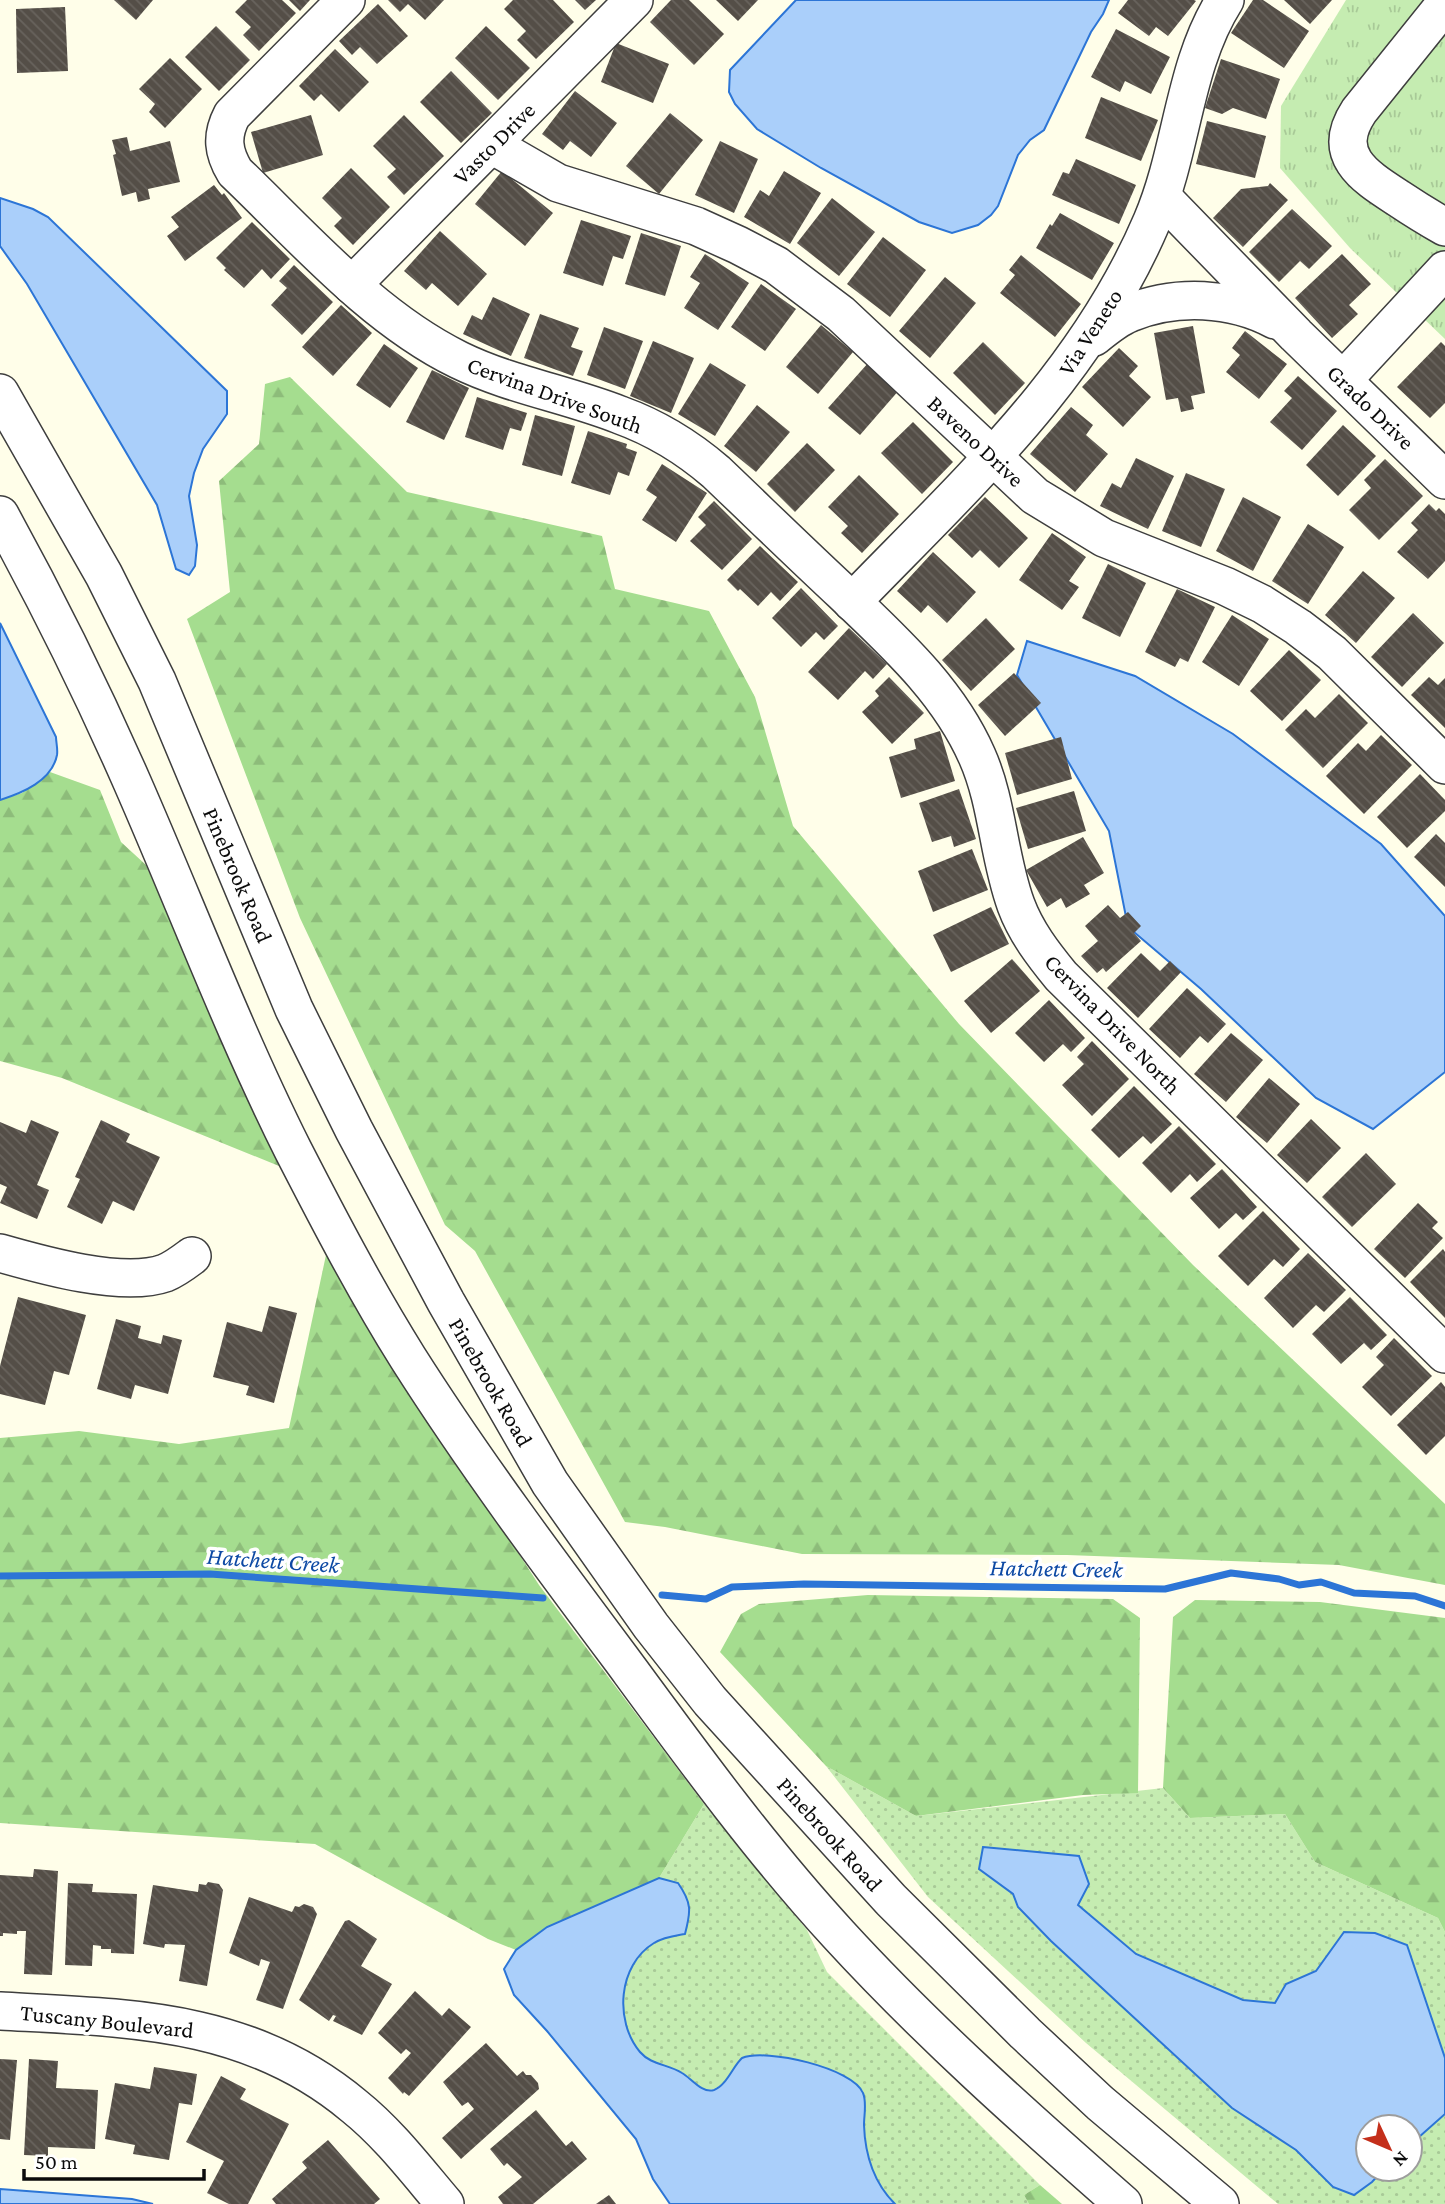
<svg xmlns="http://www.w3.org/2000/svg" width="1445" height="2204" viewBox="0 0 1445 2204" font-family="'Crimson Pro',serif">
  <style>
    .grass { fill: url(#grass-dots); fill-rule: evenodd }
    .forest { fill: url(#forest-firs) }
    .park { fill: url(#park-tufts) }
    .water { fill: #aacffa; stroke: #2c75d6; stroke-width: 2 }
    .lines { fill: none; stroke-linecap: round; stroke-linejoin: round }
    .stream { stroke: #2c75d6; stroke-width: 7 }
    .building { fill: url(#building-back-hatch) }
    .minor-casing { stroke: #3e3e3e; stroke-width: 40 }
    .minor { stroke: #fff; stroke-width: 37 }
    .labels { text-anchor: middle; dominant-baseline: central; stroke-width: 7; stroke-linejoin: round; paint-order: stroke }
    .street-label { font-size: 23px; fill: #0b0b0b; stroke: #fff }
    .water-label { font-size: 24px; font-style: italic; fill: #0d49a4; stroke: #fff }
  </style>
  <defs>
    <pattern id="grass-dots" width="8" height="8" patternUnits="userSpaceOnUse" patternTransform="scale(1.75)"><rect width="8" height="8" fill="#c5ecb1"/><path d="M2 2h.1M6 6h.1" fill="none" stroke="#a8c997" stroke-width="1.8" stroke-linecap="round"/></pattern>
    <pattern id="forest-firs" width="22" height="20" patternUnits="userSpaceOnUse" patternTransform="scale(1.75)"><rect width="22" height="20" fill="#a5dd8f"/><path d="M5 1l3.5 6h-7zM16 11l3.5 6h-7z" fill="#8dbc7a"/></pattern>
    <pattern id="park-tufts" width="24" height="20" patternUnits="userSpaceOnUse" patternTransform="scale(1.75)"><rect width="24" height="20" fill="#c5ecb1"/><path d="M3 7l-1-3M5 7V3M7 7l1-3M15 17l-1-3M17 17v-4M19 17l1-3" fill="none" stroke="#a8c997"/></pattern>
    <pattern id="building-back-hatch" width="6" height="6" patternUnits="userSpaceOnUse" patternTransform="scale(1.75)"><rect width="6" height="6" fill="#544e47"/><path d="M-1 5l2 2M0 0l6 6M5-1l2 2" fill="none" stroke="#68635d"/></pattern>
  </defs>
  <rect width="100%" height="100%" fill="#fffee9"/>
  <g class="grass">
    <path d="M826 1766 916 1816 1163 1788 1190 1818 1285 1814 1315 1862 1438 1918 1445 1932V2204H1278L1086 2043 928 1897ZM1368 2127H1410V2169H1368Z"/>
    <path d="M704 1804 807 1930 827 1972 1040 2185 1024 2195 1029 2204H895L886 2195 869 2163 864 2127 865 2100 863 2091 857 2084 833 2071 723 2083C705 2099 697 2082 682 2073 670 2065 653 2066 643 2055 614 2027 617 1975 647 1948 654 1942 663 1939 671 1936L678 1883 659 1878Z"/>
  </g>
  <g class="forest">
    <path d="M290 377 407 492 602 536 615 589 709 611 755 697 793 826 959 1024 1193 1265 1445 1504V1585L1339 1565 1067 1555 802 1554 665 1527 625 1522 475 1251 445 1225 300 918 187 619 230 592 219 481 259 444 265 384Z"/>
    <path d="M50 772 100 790 121 842 146 865 279 1166 62 1078 0 1061V800L22 793Z"/>
    <path d="M326 1255 539 1585 704 1804 659 1878 547 1927 516 1950 488 1939 315 1844 0 1823V1438L79 1431 179 1444 289 1428Z"/>
    <path d="M868 1595 1113 1599 1140 1618 1138 1793 1083 1795 916 1816 826 1766 720 1652 741 1614 759 1604Z"/>
    <path d="M1195 1600 1320 1602 1445 1618V1932L1438 1918 1315 1862 1285 1814 1190 1818 1163 1788 1173 1617Z"/>
    <path d="M1040 2185 1062 2204H1029L1024 2195Z"/>
  </g>
  <path class="park" d="M1346 0H1445V339L1350 248 1280 168 1281 106Z"/>
  <g class="water">
    <path d="M796 0H1109L1103 14 1091 32 1044 130 1030 140 1018 155 998 206 991 215 978 225 952 233 919 222 821 168 757 129 735 104 729 92 730 70Z"/>
    <path d="M0 198 33 209 48 217 227 391V414L203 449 194 473 189 496 197 545 195 566 189 575 176 569 157 505 27 284 0 246Z"/>
    <path d="M0 623 56 737C56 742 58 749 57 755 52 781 22 793 0 800Z"/>
    <path d="M1027 641 1135 676 1233 734 1381 844 1445 916V1072L1373 1129 1316 1098 1201 989 1128 927 1109 831 1017 675Z"/>
    <path d="M983 1847 1079 1856 1089 1884 1078 1905 1136 1954 1243 2000 1275 2003 1286 1984 1316 1971 1344 1932 1375 1933 1407 1945 1445 2058V2114L1410 2145V2127H1368V2169H1384L1372 2182 1354 2195 1333 2187 1296 2150 1232 2108 1051 1941 1018 1907 1013 1894 979 1869Z"/>
    <path d="M659 1878 678 1883C692 1903 691 1911 685 1934 674 1936 664 1937 654 1943 618 1965 614 2021 640 2052 651 2065 668 2064 682 2073 691 2078 702 2094 714 2090 727 2085 733 2066 742 2058 766 2048 853 2068 863 2093 867 2102 864 2115 864 2125 865 2155 874 2183 895 2204H670L653 2179 636 2139 547 2031 514 1995 504 1969 516 1950 547 1927Z"/>
    <path d="M0 2189 132 2199 153 2204H0Z"/>
  </g>
  <g class="lines">
    <g class="stream">
      <path d="M0 1576 210 1574 543 1598"/>
      <path d="M662 1595 706 1599 732 1587 804 1584 1165 1589 1231 1573 1279 1579 1299 1585 1321 1582 1354 1593 1415 1596 1445 1606"/>
    </g>
  </g>
  <g class="building">
    <path d="M114 0H153L136 20Z"/>
    <path d="M247 0H282L296 13 259 51 243 35 251 27 235 12Z"/>
    <path d="M289 0H310L300 11Z"/>
    <path d="M388 0H444L425 20 408 4 400 12Z"/>
    <path d="M513 0H553L574 22 536 59 517 40 526 31 504 9Z"/>
    <path d="M575 0H596L585 10Z"/>
    <path d="M671 0H689L724 34 694 65 650 22Z"/>
    <path d="M716 0H758L738 21Z"/>
    <path d="M1128 0H1194L1196 1 1168 36 1156 27 1149 36 1118 13Z"/>
    <path d="M1253 0H1263L1309 31 1284 68 1231 33Z"/>
    <path d="M1284 0H1332L1310 24Z"/>
    <path d="M378 4 408 36 377 64 360 47 352 55 339 41Z"/>
    <path d="M65 7 68 71 17 73 16 9Z"/>
    <path d="M216 26 250 60 219 91 185 57Z"/>
    <path d="M486 26 530 68 498 100 455 58Z"/>
    <path d="M1116 29 1170 57 1151 94 1125 81 1120 92 1091 77Z"/>
    <path d="M616 43 669 64 653 103 601 82Z"/>
    <path d="M335 49 369 82 339 112 321 94 314 101 299 86Z"/>
    <path d="M170 58 202 89 165 128 149 112 155 104 139 89Z"/>
    <path d="M1221 59 1280 79 1266 119 1233 108 1222 114 1205 108Z"/>
    <path d="M451 71 492 113 461 143 420 102Z"/>
    <path d="M575 91 617 123 591 157 570 141 563 150 542 134Z"/>
    <path d="M1101 97 1158 120 1141 161 1085 138Z"/>
    <path d="M670 113 703 140 659 194 626 166Z"/>
    <path d="M311 115 323 155 263 173 251 132Z"/>
    <path d="M404 115 444 156 404 195 387 177 396 169 373 146Z"/>
    <path d="M1207 121 1266 136 1255 178 1196 164Z"/>
    <path d="M127 137 130 151 170 141 180 182 148 189 150 199 138 202 136 192 122 196 113 155 116 154 112 140Z"/>
    <path d="M720 141 758 159 734 213 695 195Z"/>
    <path d="M1076 159 1136 185 1119 224 1052 195 1063 172 1069 174Z"/>
    <path d="M351 168 390 207 353 245 334 226 342 218 322 198Z"/>
    <path d="M502 171 553 213 525 246 475 204Z"/>
    <path d="M784 171 821 193 790 244 744 217 760 190 769 196Z"/>
    <path d="M1270 183 1288 200 1243 247 1213 218 1241 189 1268 186Z"/>
    <path d="M214 185 222 195 224 193 242 218 185 261 167 236 179 227 171 217Z"/>
    <path d="M832 198 875 232 839 276 797 243Z"/>
    <path d="M1292 209 1332 246 1309 269 1300 261 1279 282 1249 252Z"/>
    <path d="M1060 213 1114 243 1092 280 1036 248 1050 224 1052 226Z"/>
    <path d="M581 220 631 236 623 259 613 256 603 286 563 273Z"/>
    <path d="M252 222 290 259 271 279 262 269 244 288 224 270 226 268 216 258Z"/>
    <path d="M440 231 487 274 458 306 432 283 426 290 404 271Z"/>
    <path d="M641 233 681 246 665 296 625 284Z"/>
    <path d="M883 237 926 270 890 317 847 284Z"/>
    <path d="M705 254 749 283 718 330 684 308 700 283 690 277Z"/>
    <path d="M1342 254 1371 284 1349 305 1358 314 1332 338 1295 298Z"/>
    <path d="M1021 255 1081 304 1055 337 1000 293 1015 275 1009 270Z"/>
    <path d="M294 265 333 302 302 335 271 305 287 288 279 281Z"/>
    <path d="M945 277 976 303 930 358 899 331Z"/>
    <path d="M761 284 796 309 765 351 731 327Z"/>
    <path d="M493 297 530 314 511 356 463 334 472 315 482 320Z"/>
    <path d="M341 305 372 333 333 376 302 347Z"/>
    <path d="M540 314 579 328 571 347 583 351 573 376 524 358Z"/>
    <path d="M821 325 853 352 818 394 786 367Z"/>
    <path d="M1193 326 1205 393 1191 396 1194 409 1181 412 1178 398 1166 400 1154 333Z"/>
    <path d="M604 327 643 341 625 389 587 375Z"/>
    <path d="M1245 331 1287 364 1259 399 1226 372 1240 355 1232 348Z"/>
    <path d="M653 341 694 358 671 413 630 396Z"/>
    <path d="M983 342 1025 383 995 415 953 373Z"/>
    <path d="M1441 342 1445 346V403L1430 418 1397 387Z"/>
    <path d="M384 344 418 368 390 408 356 385Z"/>
    <path d="M1119 348 1138 366 1129 376 1151 397 1123 427 1082 387Z"/>
    <path d="M869 362 900 389 860 435 828 408Z"/>
    <path d="M710 363 746 385 715 436 678 414Z"/>
    <path d="M432 370 469 388 444 440 406 422Z"/>
    <path d="M1298 376 1337 411 1302 450 1270 422 1292 398 1284 391Z"/>
    <path d="M477 397 527 413 521 431 510 428 503 450 465 437Z"/>
    <path d="M757 405 790 432 756 472 724 446Z"/>
    <path d="M1071 407 1093 425 1086 435 1108 454 1075 492 1030 454Z"/>
    <path d="M535 415 575 426 562 476 522 465Z"/>
    <path d="M913 422 953 462 922 494 881 453Z"/>
    <path d="M1343 425 1376 456 1338 496 1306 465Z"/>
    <path d="M588 431 627 444 626 448 637 452 629 476 618 472 610 495 571 483Z"/>
    <path d="M807 443 835 470 795 512 767 484Z"/>
    <path d="M1136 458 1174 476 1148 529 1100 506 1112 483 1121 488Z"/>
    <path d="M1385 459 1423 496 1379 540 1349 510 1371 488 1364 480Z"/>
    <path d="M662 464 707 493 676 542 642 520 657 497 646 490Z"/>
    <path d="M1186 473 1225 489 1201 547 1162 531Z"/>
    <path d="M859 475 899 514 862 553 841 533 848 526 828 507Z"/>
    <path d="M985 497 1028 538 999 568 980 550 972 558 948 535Z"/>
    <path d="M1243 497 1281 517 1253 571 1216 551Z"/>
    <path d="M714 501 752 539 722 570 690 541 706 525 698 517Z"/>
    <path d="M1429 504 1436 511 1439 508 1445 514V561L1428 579 1397 552 1418 530 1411 523Z"/>
    <path d="M1308 524 1344 547 1308 604 1272 581Z"/>
    <path d="M1052 533 1086 557 1069 581 1079 587 1062 610 1019 580Z"/>
    <path d="M760 546 798 582 780 601 771 592 758 606 740 589 738 591 727 580Z"/>
    <path d="M933 552 976 592 947 623 928 605 921 613 897 591Z"/>
    <path d="M1108 564 1146 583 1120 637 1082 618Z"/>
    <path d="M1363 571 1395 598 1356 643 1325 615Z"/>
    <path d="M801 588 838 626 824 640 816 632 801 647 772 618Z"/>
    <path d="M1177 589 1215 607 1188 662 1180 658 1175 667 1145 652Z"/>
    <path d="M1413 613 1444 643 1402 687 1371 657Z"/>
    <path d="M1232 615 1269 639 1239 686 1202 662Z"/>
    <path d="M986 618 1015 649 971 691 942 660Z"/>
    <path d="M849 628 887 664 873 679 865 671 838 700 808 672Z"/>
    <path d="M1289 650 1321 680 1282 721 1250 691Z"/>
    <path d="M1014 673 1041 703 1005 736 978 705Z"/>
    <path d="M889 677 924 713 892 744 862 712 879 696 875 691Z"/>
    <path d="M1429 677 1438 685 1445 678V728L1411 695Z"/>
    <path d="M1339 694 1368 723 1323 768 1285 730 1306 709 1315 718Z"/>
    <path d="M940 731 955 781 901 798 889 757 916 749 914 739Z"/>
    <path d="M1381 735 1412 765 1364 814 1326 776 1358 743 1366 751Z"/>
    <path d="M1061 737 1072 779 1017 795 1005 753Z"/>
    <path d="M1420 774 1445 800V811L1407 848 1377 817Z"/>
    <path d="M959 789 976 839 954 847 951 836 932 842 919 803Z"/>
    <path d="M1074 791 1086 831 1028 849 1016 808Z"/>
    <path d="M1436 834 1445 843V887L1414 857Z"/>
    <path d="M1083 837 1104 873 1084 885 1090 894 1066 908 1061 898 1047 907 1026 870Z"/>
    <path d="M972 849 988 890 933 912 918 871Z"/>
    <path d="M1108 905 1120 918 1128 912 1141 926 1134 933 1141 941 1106 972 1103 968 1097 973 1081 956 1098 941 1085 926Z"/>
    <path d="M991 907 1009 944 951 972 933 935Z"/>
    <path d="M1141 953 1160 971 1170 961 1181 972 1138 1018 1107 988Z"/>
    <path d="M1012 959 1040 991 991 1033 964 1001Z"/>
    <path d="M1187 988 1226 1024 1208 1043 1200 1036 1180 1058 1149 1029Z"/>
    <path d="M1049 1000 1085 1038 1071 1052 1063 1044 1044 1062 1015 1033Z"/>
    <path d="M1231 1033 1263 1060 1226 1102 1194 1074Z"/>
    <path d="M1092 1041 1129 1079 1092 1116 1062 1085 1084 1064 1077 1057Z"/>
    <path d="M1269 1078 1300 1104 1267 1143 1236 1117Z"/>
    <path d="M1134 1086 1172 1124 1151 1144 1143 1136 1119 1158 1091 1130Z"/>
    <path d="M1311 1119 1341 1148 1307 1183 1277 1155Z"/>
    <path d="M31 1120 59 1132 37 1185 49 1190 37 1219 0 1203 7 1187 0 1184V1122L26 1133Z"/>
    <path d="M101 1120 130 1134 126 1142 160 1157 134 1211 113 1201 102 1224 67 1207 80 1179 75 1177Z"/>
    <path d="M1179 1126 1216 1164 1197 1182 1190 1174 1171 1193 1142 1163Z"/>
    <path d="M1366 1153 1396 1184 1352 1227 1322 1197Z"/>
    <path d="M1222 1169 1257 1207 1243 1220 1236 1213 1219 1229 1190 1198Z"/>
    <path d="M1418 1203 1438 1222 1432 1228 1443 1238 1405 1278 1374 1249Z"/>
    <path d="M1263 1211 1300 1249 1283 1267 1274 1259 1248 1286 1218 1256Z"/>
    <path d="M1443 1249 1445 1252V1318L1410 1282Z"/>
    <path d="M1308 1253 1346 1290 1324 1312 1316 1305 1293 1328 1264 1298Z"/>
    <path d="M18 1297 86 1315 69 1375 54 1371 45 1405 0 1394V1366Z"/>
    <path d="M1350 1297 1387 1335 1371 1350 1364 1343 1341 1364 1312 1334Z"/>
    <path d="M269 1306 297 1313 274 1403 246 1395 249 1386 213 1377 227 1322 262 1332Z"/>
    <path d="M116 1319 141 1326 138 1338 161 1344 163 1335 182 1340 168 1394 135 1385 131 1399 97 1389Z"/>
    <path d="M1394 1338 1432 1376 1391 1416 1362 1387 1384 1365 1376 1357Z"/>
    <path d="M1441 1382 1445 1387V1436L1426 1455 1397 1425Z"/>
    <path d="M34 1869 58 1871 52 1975 24 1974 26 1931H17V1934L3 1933V1936H0V1875L33 1877Z"/>
    <path d="M208 1882 219 1884 223 1890 207 1986 179 1981 185 1945 165 1944 164 1948 143 1944 153 1885 198 1892 199 1884 206 1885Z"/>
    <path d="M68 1883 93 1884 92 1892 137 1894 134 1954 111 1953V1949H101V1946L93 1945 92 1966 65 1965Z"/>
    <path d="M249 1897 292 1912 295 1906 299 1907 304 1904 313 1907 317 1914 283 2009 256 2000 270 1962 261 1959 259 1966 229 1953Z"/>
    <path d="M349 1920 377 1939 361 1966 392 1984 362 2035 333 2021 336 2016 333 2015 329 2021 299 2000 345 1921Z"/>
    <path d="M415 1991 442 2016 449 2008 471 2027 409 2096 404 2092 403 2094 388 2078 411 2053 406 2049 401 2054 378 2033Z"/>
    <path d="M486 2043 517 2076 523 2071 526 2075H531L538 2083 539 2089 461 2159 442 2138 474 2109 468 2102 462 2106 443 2082Z"/>
    <path d="M0 2059 17 2060 10 2140 0 2139Z"/>
    <path d="M29 2059 58 2061 56 2088 98 2090 95 2149 48 2147V2156L24 2155Z"/>
    <path d="M154 2067 197 2074 192 2105 179 2103 169 2160 133 2154 135 2145 105 2139 115 2083 150 2089Z"/>
    <path d="M221 2076 246 2089 240 2099 289 2124 248 2204H229L207 2193 224 2161 186 2142Z"/>
    <path d="M536 2110 566 2146 572 2141 587 2159 533 2204H503L498 2197 522 2177 507 2163 504 2166 490 2149Z"/>
    <path d="M328 2140 380 2199 374 2204H276L272 2199 307 2168 302 2162Z"/>
    <path d="M609 2195 616 2204H596Z"/>
  </g>
  <g class="lines">
    <defs>
      <g id="minor">
        <path d="M346 0 232 115C221 136 223 152 235 172 303 237 373 318 459 360 510 385 567 394 620 415 656 428 687 447 716 472 758 512 800 553 843 593 894 642 948 690 977 756 998 803 998 856 1016 905 1026 932 1043 954 1061 976L1445 1354"/>
        <path d="M1445 4 1359 111C1330 155 1364 176 1398 198 1413 208 1429 218 1445 227"/>
        <path d="M492 145 558 183 696 226 738 245 776 265 841 314 1035 496 1104 538 1225 586 1262 604 1298 627 1332 653 1445 765"/>
        <path d="M1162 197 1296 335 1445 480"/>
        <path d="M352 285 634 0"/>
        <path d="M1094 337C1105 328 1117 318 1130 313 1176 294 1232 297 1275 320"/>
        <path d="M1343 380 1445 270"/>
        <path d="M0 393 104 575 157 681 294 1009 354 1130 446 1302 550 1483 651 1626 710 1701 891 1900 1025 2033 1100 2103 1220 2204"/>
        <path d="M0 515C48 602 92 691 132 782 186 905 233 1030 293 1150 329 1220 366 1291 408 1358 474 1462 548 1561 622 1660 691 1754 760 1849 839 1935 927 2031 1025 2118 1123 2204"/>
        <path d="M852 602C967 483 1086 376 1152 221 1183 149 1183 66 1225 0"/>
        <path d="M0 1253C42 1265 123 1288 165 1273 175 1269 184 1262 192 1256"/>
        <path d="M0 2011C130 2018 249 2018 354 2106 389 2134 416 2170 445 2204"/>
      </g>
    </defs>
    <use href="#minor" class="minor-casing"/>
    <use href="#minor" class="minor"/>
  </g>
  <g class="labels">
    <g class="street-label">
      <text transform="translate(494 143) rotate(-45)">Vasto Drive</text>
      <text transform="translate(1090 332) rotate(-57)">Via Veneto</text>
      <text transform="translate(555 395) rotate(20)">Cervina Drive South</text>
      <text transform="translate(1371 407) rotate(44)">Grado Drive</text>
      <text transform="translate(976 441) rotate(43)">Baveno Drive</text>
      <text transform="translate(238 875) rotate(67)">Pinebrook Road</text>
      <text transform="translate(1113 1024) rotate(46)">Cervina Drive North</text>
      <text transform="translate(491 1382) rotate(60)">Pinebrook Road</text>
      <text transform="translate(830 1834) rotate(48)">Pinebrook Road</text>
      <text transform="translate(107 2021) rotate(6)">Tuscany Boulevard</text>
    </g>
    <g class="water-label">
      <text transform="translate(273 1560) rotate(4)">Hatchett Creek</text>
      <text transform="translate(1056 1568) rotate(1)">Hatchett Creek</text>
    </g>
  </g>
  <g transform="translate(1389 2148) rotate(134)"><circle r="33" fill="#ffffff" stroke="#9d9d9d" stroke-width="2"/>
  <path d="M0-5L12 26L0 18L-12 26Z" fill="#c42f1b"/>
  <text y="-10" font-size="19" font-weight="bold" text-anchor="middle" fill="#0b0b0b">N</text>
  </g>
  <path d="M24 2169v10h180v-10" fill="none" stroke="#0b0b0b" stroke-width="3.5"/>
  <text x="35" y="2169" font-size="21" fill="#0b0b0b" stroke="#ffffff" stroke-width="5" paint-order="stroke">50 m</text>
</svg>
